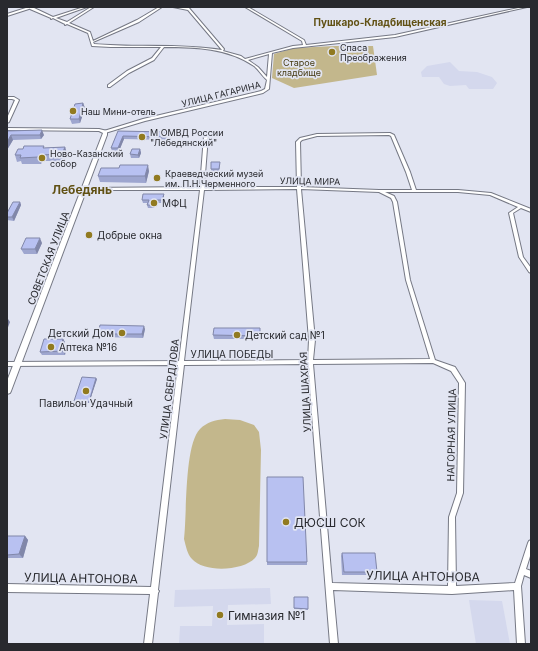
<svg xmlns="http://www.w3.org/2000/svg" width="538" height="651" viewBox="0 0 538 651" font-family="Inter,sans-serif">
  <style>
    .built { fill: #d4d8ed }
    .green { fill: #c3b78c }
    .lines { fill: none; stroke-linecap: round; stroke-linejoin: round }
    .street-casing { stroke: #757884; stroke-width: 2 }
    .secondary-casing { stroke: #757884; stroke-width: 2 }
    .street { fill: #fff; fill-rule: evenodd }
    .secondary { fill: #fff; fill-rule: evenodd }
    .wall { fill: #9ea6cf }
    .shaded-wall { fill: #8187a9 }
    .building { fill: #b8c1f1; stroke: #8187a9 }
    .poi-dot { fill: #917a20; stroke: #e2e5f2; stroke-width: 1.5 }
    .labels { text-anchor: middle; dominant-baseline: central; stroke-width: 3.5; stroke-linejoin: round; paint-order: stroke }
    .far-poi-label { font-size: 9px; fill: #28292e; stroke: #e2e5f2; text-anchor: start }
    .far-park-label { font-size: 9px; fill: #443911; stroke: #e2e5f2 }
    .far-street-label { font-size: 9px; fill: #28292e; stroke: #e2e5f2 }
    .far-quarter-label { font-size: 10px; font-weight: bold; fill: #615114; stroke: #e2e5f2 }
    .poi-label { font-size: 10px; fill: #28292e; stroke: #e2e5f2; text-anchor: start }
    .street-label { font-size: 10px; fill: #28292e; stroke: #e2e5f2 }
    .far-district-label { font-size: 12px; font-weight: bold; fill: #615114; stroke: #e2e5f2 }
    .near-poi-label { font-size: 12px; fill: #28292e; stroke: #e2e5f2; text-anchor: start }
    .near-street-label { font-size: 12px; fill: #28292e; stroke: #e2e5f2 }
  </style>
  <rect width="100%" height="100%" fill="#e2e5f2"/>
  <g class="built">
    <path d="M450 62 459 71 477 72 492 77 497 83 493 89H469L466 85 450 86 444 84 439 77H422L421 72 427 66Z"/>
    <path d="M270 588 271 604 228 605 227 625 264 624V644H179L180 626H212L213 606 174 607 175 590Z"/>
    <path d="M469 600 502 601 510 644H476Z"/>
  </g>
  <g class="green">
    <path d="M335 46H373L377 75 294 88 272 78 274 54 294 48Z"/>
    <path d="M225 419 240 420 254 425 259 432 261 450 259 546C258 550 258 555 255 558 243 571 204 573 192 559 187 554 186 546 184 539 187 516 184 445 200 429 207 422 215 420 225 419Z"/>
  </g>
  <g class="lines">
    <defs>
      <g id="street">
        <path d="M30 7H32L53 17 84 7H87L56 18 67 22 91 7H94L69 23 90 32 93 41 137 20 159 7H162L139 22 93 42 94 44C137 48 179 43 222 50L188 10 173 7 189 8 224 49 223 51 241 56 245 59 293 46 303 45 302 41 245 7H248L304 40 306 45 395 35 523 7H527L395 37 293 48 272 53 269 89 263 93 145 121 105 133H104V131L143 119 261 91 265 89 267 80C262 76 259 70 254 66 228 48 195 47 164 47L154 60 129 73 110 87H108V85L127 71 152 58 161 47H111L92 46 88 33 67 24 65 25V24L53 18 51 19V18L30 9ZM269 54 267 77 258 67 248 60Z"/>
        <path d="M7 97H14L19 100 9 122 7 123V118L15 100 12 99H7Z"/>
        <path d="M390 133 394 135 410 172 416 190H458L491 193 531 209V212L521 208 513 213 523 257 531 268V273L529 272 519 257 509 213 518 207 490 195 458 192H385L394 196 397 202 410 280 435 360 455 367 465 383 463 493 455 517 456 586 515 583 528 543 529 541 531 540V553L526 569 531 571V578L524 575 521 586 525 644H517L514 590 452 594 333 590 338 644H330L308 364 184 365 158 590 159 591 158 593 152 644H144L150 594 7 592V584L151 587 178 365 7 366V362L179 361 200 190H85L83 189 84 188 200 187 204 136 206 135 208 136 204 187H297L296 142 300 138 317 134ZM389 135 391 136 406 172 412 190H379L301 187 300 142 302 140 317 136ZM297 189 309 340 308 360 184 361 204 190ZM301 189 379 192 391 198 393 202 406 280 430 359 313 360 315 340ZM433 363 451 371 459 383 457 493 449 517 448 586 332 583 313 364Z"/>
      </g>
      <g id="secondary">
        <path d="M29 7H35L7 16V14Z"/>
        <path d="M7 128 99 129 107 131V135L11 391 10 393 7 394V381L103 133 99 131 7 130Z"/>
      </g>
    </defs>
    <use href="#street" class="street-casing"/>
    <use href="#secondary" class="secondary-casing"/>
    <use href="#street" class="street"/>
    <use href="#secondary" class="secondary"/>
  </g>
  <g class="wall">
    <path d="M83 103 85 108 80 123 72 124 70 119Z"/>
    <path d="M7 131 44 135 41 139 13 140 7 150Z"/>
    <path d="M118 131 167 132V135L166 140 124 139 119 151H112L111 148Z"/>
    <path d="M44 146V148L65 147 67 154 64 161H42L41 164H22L21 161 17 162 15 155 23 149Z"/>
    <path d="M140 149 141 153 139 158H131L130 154Z"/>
    <path d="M220 165 219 172H211V169Z"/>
    <path d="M149 171 146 183 100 182 98 176Z"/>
    <path d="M164 194V198L163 203H155L154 208H148L147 205 148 203H143L142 200Z"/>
    <path d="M20 202 21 205 14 221 7 220V213Z"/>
    <path d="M42 243 37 254H24L21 249Z"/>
    <path d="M260 328V339H214L213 335Z"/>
    <path d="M145 329 143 338 99 337 98 334Z"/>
    <path d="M63 339 65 342 64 346 66 349 65 355H42L40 352Z"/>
    <path d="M97 379 89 403H75L74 401Z"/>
    <path d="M267 477 307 562V565H267Z"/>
    <path d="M7 536H25L28 540 23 558H7Z"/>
    <path d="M342 553 377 572 375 575H342L341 556Z"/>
    <path d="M294 597 308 609V610L294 609Z"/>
  </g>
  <g class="shaded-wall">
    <path d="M83 103 85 108 80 123 79 119Z"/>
    <path d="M42 130 44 135 41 139 40 135Z"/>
    <path d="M11 135 13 140 7 150V142Z"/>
    <path d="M123 136 124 139 119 151 118 148Z"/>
    <path d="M65 147 67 154 64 161 62 154Z"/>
    <path d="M140 149 141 153 139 158 138 155Z"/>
    <path d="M39 155 42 161 41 164 38 157Z"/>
    <path d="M148 165 149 171 146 183 145 176Z"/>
    <path d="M164 194V198L163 203 162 200Z"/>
    <path d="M154 200 155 203 154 208 153 205Z"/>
    <path d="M20 202 21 205 14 221 12 217Z"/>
    <path d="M40 238 42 243 37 254 35 249Z"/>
    <path d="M8 319 10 322 7 330V322Z"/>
    <path d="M144 326 145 329 143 338 142 334Z"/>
    <path d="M63 339 65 342 63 349 61 346Z"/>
    <path d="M65 346 66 349 65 355 63 351Z"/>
    <path d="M96 378 97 379 89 403V402Z"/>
    <path d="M25 536 28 540 23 558 19 554Z"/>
  </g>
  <g class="building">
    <path d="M83 103 79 119H70L75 104Z"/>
    <path d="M42 130 40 135H11L7 142V131Z"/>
    <path d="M118 131 167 132 165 137 123 136 118 148H111Z"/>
    <path d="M24 146H44L43 148 65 147 62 154 39 155 38 157 20 158 21 155H15L18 149H23Z"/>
    <path d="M132 149H140L138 155 130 154Z"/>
    <path d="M211 162H220L219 169H211Z"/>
    <path d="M120 165H148L145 176H98L101 168H119Z"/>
    <path d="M143 194H164L162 200H154L153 205H147L149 200H142Z"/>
    <path d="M13 202H20L12 217H7V213Z"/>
    <path d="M26 238H40L35 249H21Z"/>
    <path d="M100 325 144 326 142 334H98Z"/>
    <path d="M214 328H260V336L213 335Z"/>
    <path d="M44 339H63L61 346H65L63 351 40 352Z"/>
    <path d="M82 377 96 378 89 402 74 401Z"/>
    <path d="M267 477H303L307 562H267Z"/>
    <path d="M7 536H25L19 554 7 555Z"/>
    <path d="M342 553H375L377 572H344Z"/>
    <path d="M294 597H308V609L294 608Z"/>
  </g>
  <g class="poi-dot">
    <circle cx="332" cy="52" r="4"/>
    <circle cx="73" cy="111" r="4"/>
    <circle cx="142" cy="137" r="4"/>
    <circle cx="42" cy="158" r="4"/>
    <circle cx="157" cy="178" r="4"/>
    <circle cx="154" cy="203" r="4"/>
    <circle cx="89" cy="235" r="4"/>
    <circle cx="122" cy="333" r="4"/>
    <circle cx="237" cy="335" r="4"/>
    <circle cx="51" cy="347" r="4"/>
    <circle cx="86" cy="391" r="4"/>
    <circle cx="286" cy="522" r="4"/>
    <circle cx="220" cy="615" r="4"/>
  </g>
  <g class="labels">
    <g class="far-poi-label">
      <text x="340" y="47">Спаса<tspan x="340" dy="10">Преображения</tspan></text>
      <text x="81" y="111">Наш Мини-отель</text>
      <text x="150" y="132">М ОМВД России<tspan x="150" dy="10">"Лебедянский"</tspan></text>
      <text x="50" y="153">Ново-Казанский<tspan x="50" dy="10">собор</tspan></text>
      <text x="165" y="173">Краеведческий музей<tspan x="165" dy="10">им. П.Н.Черменного</tspan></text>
    </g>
    <g class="far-park-label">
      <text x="299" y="62">Старое<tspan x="299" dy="10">кладбище</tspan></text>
    </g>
    <g class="far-street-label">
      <text transform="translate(221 94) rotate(-14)">УЛИЦА ГАГАРИНА</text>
      <text transform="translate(310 181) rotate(1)">УЛИЦА МИРА</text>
    </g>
    <g class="far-quarter-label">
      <text x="380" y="22">Пушкаро-Кладбищенская</text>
    </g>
    <g class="poi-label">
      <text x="162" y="203">МФЦ</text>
      <text x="97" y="235">Добрые окна</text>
      <text x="114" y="333" text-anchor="end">Детский Дом</text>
      <text x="245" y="335">Детский сад №1</text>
      <text x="59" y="347">Аптека №16</text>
      <text x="86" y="403" text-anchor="middle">Павильон Удачный</text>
    </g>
    <g class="street-label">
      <text transform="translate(48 258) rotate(-69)">СОВЕТСКАЯ УЛИЦА</text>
      <text x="232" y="354">УЛИЦА ПОБЕДЫ</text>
      <text transform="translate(169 389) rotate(-83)">УЛИЦА СВЕРДЛОВА</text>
      <text transform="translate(305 392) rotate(-93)">УЛИЦА ШАХРАЯ</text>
      <text transform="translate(451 435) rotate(-89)">НАГОРНАЯ УЛИЦА</text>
    </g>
    <g class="far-district-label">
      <text x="82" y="189">Лебедянь</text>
    </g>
    <g class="near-poi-label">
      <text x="294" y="522">ДЮСШ СОК</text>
      <text x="228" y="615">Гимназия №1</text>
    </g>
    <g class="near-street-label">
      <text transform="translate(423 576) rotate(1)">УЛИЦА АНТОНОВА</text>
      <text transform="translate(81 578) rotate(1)">УЛИЦА АНТОНОВА</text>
    </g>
  </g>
  <rect width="538" height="651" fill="none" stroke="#28292e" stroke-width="16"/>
</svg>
